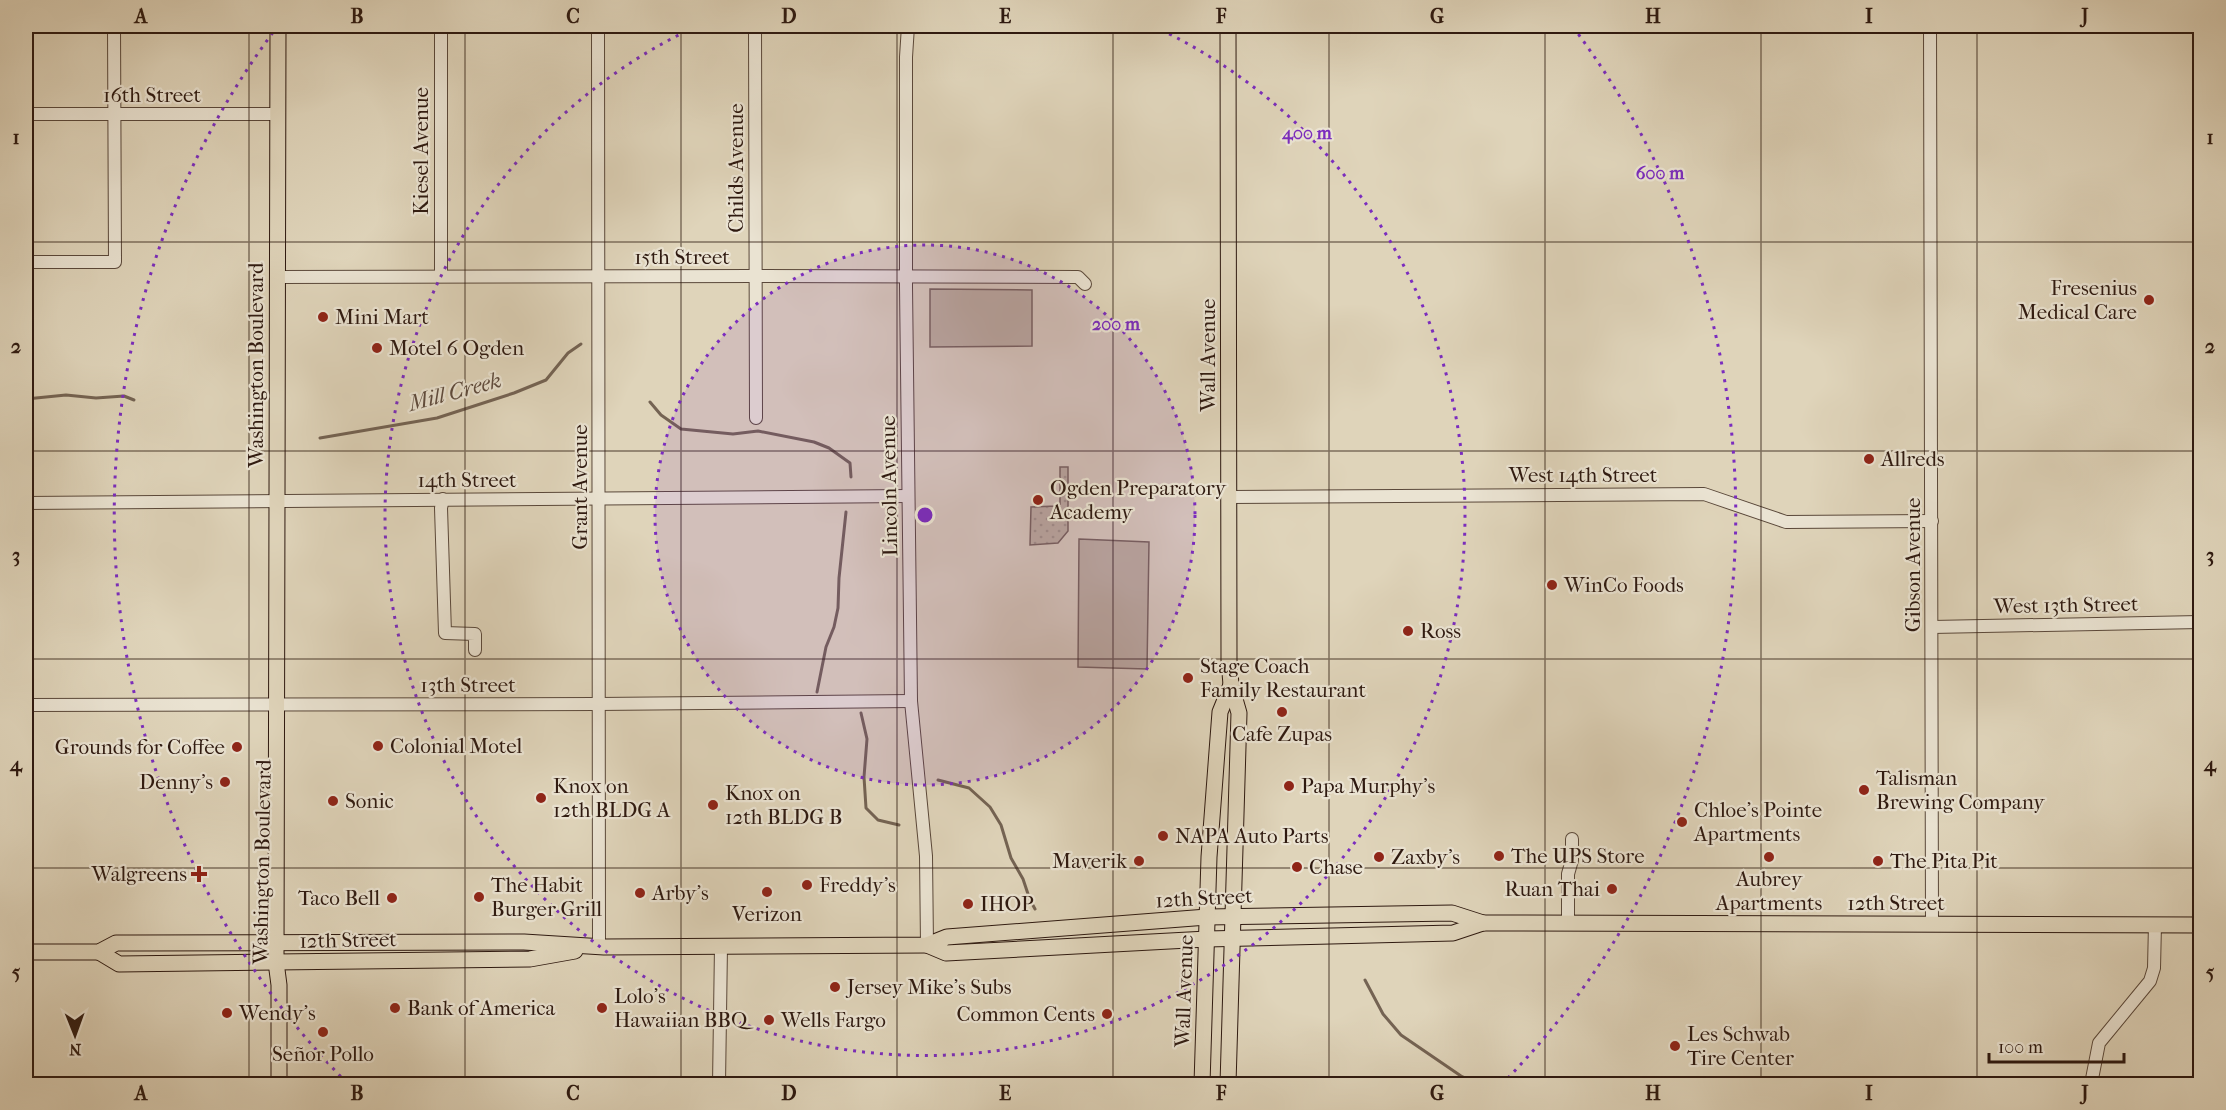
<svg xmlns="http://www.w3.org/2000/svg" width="2226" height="1110" viewBox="0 0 2226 1110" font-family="'IM FELL French Canon',serif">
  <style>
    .green { fill: url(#green-dots); stroke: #786656; stroke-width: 1.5 }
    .pitch { fill: #c1b49d; stroke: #786656; stroke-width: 1.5 }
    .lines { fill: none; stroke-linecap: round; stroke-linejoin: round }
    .stream { stroke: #746353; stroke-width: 3 }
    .minor-casing { stroke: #5a483a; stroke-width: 14 }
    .major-casing { stroke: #2e1910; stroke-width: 17 }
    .minor { stroke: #eae3d2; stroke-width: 12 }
    .major { stroke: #dfd4ba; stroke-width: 15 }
    .grid { fill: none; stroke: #2e1910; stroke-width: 1.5; stroke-opacity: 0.55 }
    .ring { fill: none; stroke: #7b2cbf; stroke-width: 3; stroke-dasharray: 3 6 }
    .poi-dot { fill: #8f2418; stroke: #eae3d2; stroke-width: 2 }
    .labels { text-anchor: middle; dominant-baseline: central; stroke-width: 4.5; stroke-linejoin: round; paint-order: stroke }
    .street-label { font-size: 21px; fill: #2e1910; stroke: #eae3d2 }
    .poi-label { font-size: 21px; fill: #2e1910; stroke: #eae3d2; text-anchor: start }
    .water-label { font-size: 22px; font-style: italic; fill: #5d4a3d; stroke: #eae3d2 }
    .centre { fill: #7b2cbf; stroke: #eae3d2; stroke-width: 3 }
    .ring-label { font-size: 18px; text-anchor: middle; font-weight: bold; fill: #7b2cbf; stroke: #eae3d2; stroke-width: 4.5; stroke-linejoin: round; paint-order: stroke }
    .neatline { fill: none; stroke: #2e1910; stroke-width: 2 }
    .grid-label { font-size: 20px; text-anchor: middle; font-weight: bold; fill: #2e1910 }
  </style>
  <defs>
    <pattern id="green-dots" width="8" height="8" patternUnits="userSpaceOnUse" patternTransform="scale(1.5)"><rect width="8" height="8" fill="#c1b49d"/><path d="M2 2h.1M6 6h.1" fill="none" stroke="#a69a86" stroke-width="1.8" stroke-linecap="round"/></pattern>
  </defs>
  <rect width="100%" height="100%" fill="#dfd4ba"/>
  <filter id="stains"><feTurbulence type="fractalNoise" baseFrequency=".00333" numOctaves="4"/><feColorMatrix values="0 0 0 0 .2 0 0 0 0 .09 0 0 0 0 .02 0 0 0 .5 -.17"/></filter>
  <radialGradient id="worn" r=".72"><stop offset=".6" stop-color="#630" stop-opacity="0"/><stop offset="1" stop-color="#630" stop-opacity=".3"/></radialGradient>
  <path class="green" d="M1060 467H1068V531L1058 543 1030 545 1031 507 1057 506 1060 504Z"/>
  <g class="pitch">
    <path d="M930 289 1032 290V346L930 347Z"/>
    <path d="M1079 539 1149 542 1147 669 1078 667Z"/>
  </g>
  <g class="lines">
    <g class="stream">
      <path d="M26 399 66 395 96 398 124 396 134 400"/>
      <path d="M650 402 661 415 681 429 733 434 758 431 814 442 829 448 850 463 851 477"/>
      <path d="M320 438 437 418 514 393 546 380 568 353 581 344"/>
      <path d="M817 692 826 647 834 627 838 608 839 578 846 512"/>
      <path d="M861 713 867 739 864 777 866 808 878 820 899 825"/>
      <path d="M938 780 969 788 990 807 1001 825 1011 858 1023 879 1030 900 1035 909"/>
      <path d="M1365 980 1383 1014 1401 1035 1461 1076 1476 1083H1489L1498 1080 1510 1081"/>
      <path d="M1528 1084H1529"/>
    </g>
    <defs>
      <g id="minor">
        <path d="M598 26 599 947"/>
        <path d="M755 26 756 418"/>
        <path d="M908 26 906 57V287L911 701 926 856 927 945"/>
        <path d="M1930 26 1932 924"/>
        <path d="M26 114H278"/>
        <path d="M26 262H115L114 26"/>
        <path d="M441 276V26"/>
        <path d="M277 277 756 276 1078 277 1085 284"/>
        <path d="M1230 497 1704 494 1786 522 1932 521"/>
        <path d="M443 499 441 508 445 633 475 634V650"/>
        <path d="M26 503 908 496"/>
        <path d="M1932 627 2200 622"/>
        <path d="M26 705 598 704 911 701"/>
        <path d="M1568 923V874L1572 860V839"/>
        <path d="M719 1084 721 946"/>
        <path d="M2091 1084 2099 1043 2150 981 2154 968 2155 924"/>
      </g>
      <g id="major">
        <path d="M278 26 276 962 279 985V1084"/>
        <path d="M927 945 946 953 1207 939 1453 933 1483 923 2200 925"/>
        <path d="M26 952H99L116 943H135L524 942 604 947 927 945 947 937 1207 917 1452 913 1483 923"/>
        <path d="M99 952 119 964 530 959 575 951"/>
        <path d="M1202 1084 1209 857 1220 712 1231 685"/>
        <path d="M1228 1084 1239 713 1231 685 1229 660 1228 26"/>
      </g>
    </defs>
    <use href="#minor" class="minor-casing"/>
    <use href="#major" class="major-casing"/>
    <use href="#minor" class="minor"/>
    <use href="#major" class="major"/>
  </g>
  <path class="grid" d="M249 26V1084M465 26V1084M681 26V1084M897 26V1084M1113 26V1084M1329 26V1084M1545 26V1084M1761 26V1084M1977 26V1084M26 242H2200M26 451H2200M26 659H2200M26 868H2200"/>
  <circle cx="925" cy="515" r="270" fill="#7b2cbf" fill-opacity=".12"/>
  <g class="ring">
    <circle cx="925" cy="515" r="270"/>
    <path d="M1153 26A540 540 0 1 1 697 26"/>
    <path d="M347 1083A811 811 0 0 1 277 27M1573 27A811 811 0 0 1 1503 1083"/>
  </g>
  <g class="poi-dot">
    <circle cx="2149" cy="300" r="6"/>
    <circle cx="323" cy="317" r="6"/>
    <circle cx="377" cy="348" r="6"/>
    <circle cx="1869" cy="459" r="6"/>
    <circle cx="1038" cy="500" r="6"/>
    <circle cx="1552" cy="585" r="6"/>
    <circle cx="1408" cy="631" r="6"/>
    <circle cx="1188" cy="678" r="6"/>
    <circle cx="1282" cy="712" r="6"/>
    <circle cx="378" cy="746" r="6"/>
    <circle cx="237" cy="747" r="6"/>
    <circle cx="225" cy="782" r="6"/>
    <circle cx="1289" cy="786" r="6"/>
    <circle cx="1864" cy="790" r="6"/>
    <circle cx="541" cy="798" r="6"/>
    <circle cx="333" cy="801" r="6"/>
    <circle cx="713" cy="805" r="6"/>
    <circle cx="1682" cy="822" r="6"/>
    <circle cx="1163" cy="836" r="6"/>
    <circle cx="1499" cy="856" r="6"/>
    <circle cx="1379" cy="857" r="6"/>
    <circle cx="1769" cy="857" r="6"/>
    <circle cx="1139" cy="861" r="6"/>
    <circle cx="1878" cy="861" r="6"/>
    <circle cx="1297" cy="867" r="6"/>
    <path d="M196 865h6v6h6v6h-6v6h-6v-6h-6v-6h6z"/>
    <circle cx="807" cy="885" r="6"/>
    <circle cx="1612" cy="889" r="6"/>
    <circle cx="767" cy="892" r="6"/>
    <circle cx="640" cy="893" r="6"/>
    <circle cx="479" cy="897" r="6"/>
    <circle cx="392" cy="898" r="6"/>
    <circle cx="968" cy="904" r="6"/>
    <circle cx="835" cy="987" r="6"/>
    <circle cx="395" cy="1008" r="6"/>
    <circle cx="602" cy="1008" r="6"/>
    <circle cx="227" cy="1013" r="6"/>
    <circle cx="1107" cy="1014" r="6"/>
    <circle cx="769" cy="1020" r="6"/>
    <circle cx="323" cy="1032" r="6"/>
    <circle cx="1675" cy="1046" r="6"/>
  </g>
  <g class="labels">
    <g class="street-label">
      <text x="152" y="95">16th Street</text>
      <text transform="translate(421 151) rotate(-90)">Kiesel Avenue</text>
      <text transform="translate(736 168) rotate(-90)">Childs Avenue</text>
      <text x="682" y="257">15th Street</text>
      <text transform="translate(1208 355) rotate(-90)">Wall Avenue</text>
      <text transform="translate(256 365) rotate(-90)">Washington Boulevard</text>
      <text x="1583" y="475">West 14th Street</text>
      <text x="467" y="480">14th Street</text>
      <text transform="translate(889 486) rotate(-91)">Lincoln Avenue</text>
      <text transform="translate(580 487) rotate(-90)">Grant Avenue</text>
      <text transform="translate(1913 565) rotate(-90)">Gibson Avenue</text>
      <text transform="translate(2066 605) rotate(-1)">West 13th Street</text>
      <text x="468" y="685">13th Street</text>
      <text transform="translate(262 862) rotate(-89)">Washington Boulevard</text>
      <text transform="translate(1204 898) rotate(-3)">12th Street</text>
      <text x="1896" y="903">12th Street</text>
      <text transform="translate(348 940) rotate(-1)">12th Street</text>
      <text transform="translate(1184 991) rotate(-88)">Wall Avenue</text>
    </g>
    <g class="poi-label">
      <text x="2137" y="288" text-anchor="end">Fresenius<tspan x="2137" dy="24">Medical Care</tspan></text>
      <text x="335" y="317">Mini Mart</text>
      <text x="389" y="348">Motel 6 Ogden</text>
      <text x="1881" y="459">Allreds</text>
      <text x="1050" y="488">Ogden Preparatory<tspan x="1050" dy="24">Academy</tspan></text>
      <text x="1564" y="585">WinCo Foods</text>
      <text x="1420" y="631">Ross</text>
      <text x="1200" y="666">Stage Coach<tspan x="1200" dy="24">Family Restaurant</tspan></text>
      <text x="1282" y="734" text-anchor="middle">Cafe Zupas</text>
      <text x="390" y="746">Colonial Motel</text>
      <text x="225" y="747" text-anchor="end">Grounds for Coffee</text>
      <text x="1876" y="778">Talisman<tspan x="1876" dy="24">Brewing Company</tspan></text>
      <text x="213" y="782" text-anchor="end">Denny's</text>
      <text x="553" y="786">Knox on<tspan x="553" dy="24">12th BLDG A</tspan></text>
      <text x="1301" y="786">Papa Murphy's</text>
      <text x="725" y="793">Knox on<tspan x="725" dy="24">12th BLDG B</tspan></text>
      <text x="345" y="801">Sonic</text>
      <text x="1694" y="810">Chloe's Pointe<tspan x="1694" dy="24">Apartments</tspan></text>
      <text x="1175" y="836">NAPA Auto Parts</text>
      <text x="1511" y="856">The UPS Store</text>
      <text x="1391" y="857">Zaxby's</text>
      <text x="1127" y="861" text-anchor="end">Maverik</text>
      <text x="1890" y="861">The Pita Pit</text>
      <text x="1309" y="867">Chase</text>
      <text x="187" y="874" text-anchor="end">Walgreens</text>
      <text x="1769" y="879" text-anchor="middle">Aubrey<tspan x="1769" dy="24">Apartments</tspan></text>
      <text x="491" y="885">The Habit<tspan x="491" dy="24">Burger Grill</tspan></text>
      <text x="819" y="885">Freddy's</text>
      <text x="1600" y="889" text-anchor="end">Ruan Thai</text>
      <text x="652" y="893">Arby's</text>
      <text x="380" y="898" text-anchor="end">Taco Bell</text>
      <text x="980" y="904">IHOP</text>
      <text x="767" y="914" text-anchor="middle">Verizon</text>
      <text x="847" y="987">Jersey Mike's Subs</text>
      <text x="614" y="996">Lolo's<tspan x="614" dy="24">Hawaiian BBQ</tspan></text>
      <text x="407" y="1008">Bank of America</text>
      <text x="239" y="1013">Wendy's</text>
      <text x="1095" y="1014" text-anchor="end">Common Cents</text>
      <text x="781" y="1020">Wells Fargo</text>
      <text x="1687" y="1034">Les Schwab<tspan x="1687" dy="24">Tire Center</tspan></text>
      <text x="323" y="1054" text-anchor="middle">Señor Pollo</text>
    </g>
    <g class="water-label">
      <text transform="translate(455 392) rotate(-15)">Mill Creek</text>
    </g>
  </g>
  <circle cx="925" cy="515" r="9" class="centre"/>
  <g class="ring-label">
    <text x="1307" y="139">400 m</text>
    <text x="1660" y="179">600 m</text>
    <text x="1116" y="330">200 m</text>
  </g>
  <rect width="2226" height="1110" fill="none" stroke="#dfd4ba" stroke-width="66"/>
  <g transform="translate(75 1035) rotate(179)" stroke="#eae3d2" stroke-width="4.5" paint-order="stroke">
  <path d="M0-4.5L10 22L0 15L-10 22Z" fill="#2e1910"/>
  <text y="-9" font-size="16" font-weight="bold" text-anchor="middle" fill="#2e1910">N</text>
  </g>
  <path d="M1989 1053v9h135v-9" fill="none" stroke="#2e1910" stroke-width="3"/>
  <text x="1998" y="1053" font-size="18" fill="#2e1910" stroke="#eae3d2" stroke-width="4.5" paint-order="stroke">100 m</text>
  <rect x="33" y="33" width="2160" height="1044" class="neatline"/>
  <g class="grid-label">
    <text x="141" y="23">A</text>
    <text x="357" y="23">B</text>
    <text x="573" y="23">C</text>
    <text x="789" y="23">D</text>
    <text x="1005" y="23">E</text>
    <text x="1221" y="23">F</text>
    <text x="1437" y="23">G</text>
    <text x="1653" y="23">H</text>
    <text x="1869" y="23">I</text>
    <text x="2085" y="23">J</text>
    <text x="16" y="144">1</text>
    <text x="2210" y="144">1</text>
    <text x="16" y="353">2</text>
    <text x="2210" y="353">2</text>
    <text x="16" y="562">3</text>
    <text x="2210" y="562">3</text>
    <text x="16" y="771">4</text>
    <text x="2210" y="771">4</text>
    <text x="16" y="979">5</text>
    <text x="2210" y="979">5</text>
    <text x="141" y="1100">A</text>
    <text x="357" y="1100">B</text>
    <text x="573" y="1100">C</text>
    <text x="789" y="1100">D</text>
    <text x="1005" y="1100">E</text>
    <text x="1221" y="1100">F</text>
    <text x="1437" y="1100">G</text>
    <text x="1653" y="1100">H</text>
    <text x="1869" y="1100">I</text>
    <text x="2085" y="1100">J</text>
  </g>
  <rect width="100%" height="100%" filter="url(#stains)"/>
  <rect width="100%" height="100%" fill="url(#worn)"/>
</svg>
